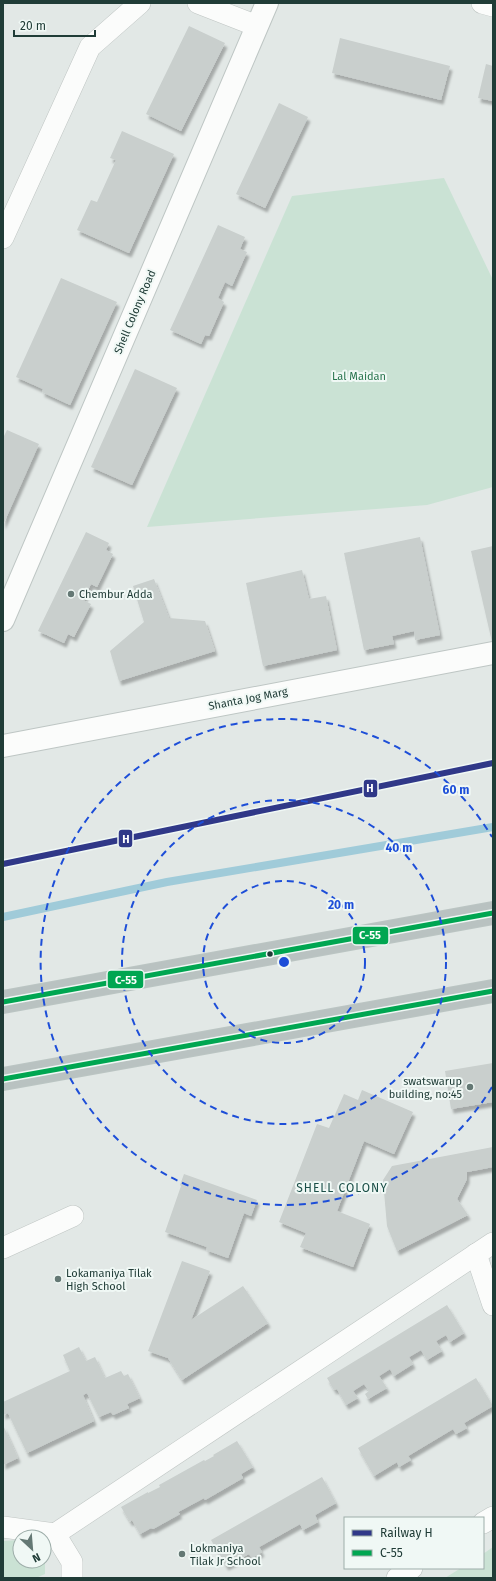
<svg xmlns="http://www.w3.org/2000/svg" width="496" height="1581" viewBox="0 0 496 1581" font-family="'Fira Sans',sans-serif">
  <style>
    .green { fill: #cae2d4 }
    .lines { fill: none; stroke-linecap: round; stroke-linejoin: round }
    .stream { stroke: #a0cbd9; stroke-width: 8 }
    .building { fill: #c9cfcd; filter: url(#shadow) }
    .street-casing { stroke: #bfc5c3; stroke-width: 22 }
    .secondary-casing { stroke: #bec6c4; stroke-width: 24 }
    .highway-casing { stroke: #bbc5c3; stroke-width: 24 }
    .street { stroke: #fbfcfb; stroke-width: 21 }
    .secondary { stroke: #fbfcfb; stroke-width: 22 }
    .highway { stroke: #b9c2c1; stroke-width: 22 }
    .bus-1-casing { stroke: #f0f8f5; stroke-width: 8 }
    .bus-1 { stroke: #00a651; stroke-width: 5 }
    .rail-1-casing { stroke: #f0f8f5; stroke-width: 9 }
    .rail-1 { stroke: #303888; stroke-width: 6 }
    .ring { fill: none; stroke: #1d4ed8; stroke-width: 2; stroke-dasharray: 7 5 }
    .poi-dot { fill: #647874; stroke: #f0f8f5; stroke-width: 1.5 }
    .bus-dot { fill: #203c37; stroke: #f0f8f5; stroke-width: 1.5 }
    .labels { text-anchor: middle; dominant-baseline: central; stroke-width: 4; stroke-linejoin: round; paint-order: stroke }
    .street-label { font-size: 11px; fill: #203c37; stroke: #f0f8f5 }
    .park-label { font-size: 11px; fill: #28744e; stroke: #f0f8f5 }
    .poi-label { font-size: 11px; fill: #203c37; stroke: #f0f8f5; text-anchor: start }
    .neighbourhood-label { font-size: 12px; letter-spacing: 1px; fill: #1b4f48; stroke: #f0f8f5 }
    .centre { fill: #1d4ed8; stroke: #f0f8f5; stroke-width: 2 }
    .ring-label { font-size: 12px; text-anchor: middle; font-weight: bold; fill: #1d4ed8; stroke: #f0f8f5; stroke-width: 4; stroke-linejoin: round; paint-order: stroke }
    .line-badge { stroke: #f0f8f5; stroke-width: 1.5 }
    .badge-label { font-size: 11px; text-anchor: middle; font-weight: bold; fill: #fff }
  </style>
  <defs>
    <filter id="shadow"><feDropShadow dx="2.5" dy="4.5" stdDeviation="1" flood-color="#0004"/></filter>
  </defs>
  <rect width="100%" height="100%" fill="#e2e8e6"/>
  <g class="green">
    <path d="M444 178 493 280V487L427 505 147 527 292 196Z"/>
    <path d="M20 1540V1561H44L45 1553V1574L36 1578H3V1541Z"/>
    <path d="M493 1547V1578H445L461 1568H483V1554Z"/>
  </g>
  <g class="lines">
    <path class="stream" d="M3 917 167 882 493 827"/>
  </g>
  <g class="building">
    <path d="M189 26 225 43 181 131 146 114Z"/>
    <path d="M340 38 450 66 441 100 332 73Z"/>
    <path d="M486 64 493 66V101L478 98Z"/>
    <path d="M279 103 308 117 265 208 236 194Z"/>
    <path d="M122 131 174 154 129 253 77 230 91 200 97 202 116 160 110 158Z"/>
    <path d="M218 225 245 237 240 249 247 252 232 286 225 282 218 298 224 302 209 336 205 335 201 344 170 330Z"/>
    <path d="M61 278 117 302 70 405 42 392 43 389 16 377Z"/>
    <path d="M135 369 177 388 132 485 91 467Z"/>
    <path d="M7 430 39 444 3 525V438Z"/>
    <path d="M86 532 109 543 106 550 113 554 97 587 91 584 83 600 91 604 74 637 68 634 64 643 38 631Z"/>
    <path d="M420 537 440 635 415 640 414 631 392 636 394 644 364 650 344 553Z"/>
    <path d="M493 546V642H492L471 551Z"/>
    <path d="M302 570 309 599 326 596 337 650 263 666 246 583Z"/>
    <path d="M154 579 169 618 205 621 215 651 119 681 110 651 144 622 133 586Z"/>
    <path d="M493 1063V1102L451 1109 445 1071Z"/>
    <path d="M362 1090 413 1112 394 1154 364 1141 337 1211 370 1224 353 1267 300 1247 306 1233 279 1222 317 1124 329 1128 344 1094 358 1100Z"/>
    <path d="M493 1147V1167L467 1172V1179L457 1199 468 1215 397 1251 387 1226 383 1180 392 1166Z"/>
    <path d="M184 1174 257 1200 251 1216 244 1213 228 1258 206 1250 207 1247 165 1232 181 1186 180 1185Z"/>
    <path d="M182 1261 210 1271 191 1320 243 1286 268 1323 182 1380 168 1358 148 1351Z"/>
    <path d="M447 1305 464 1333 450 1342 446 1335 436 1341 442 1351 427 1360 421 1350 409 1357 413 1364 394 1376 390 1369 379 1376 387 1388 368 1399 365 1394 369 1391 364 1384 353 1391 358 1398 346 1405 337 1389 334 1390 327 1378Z"/>
    <path d="M79 1347 86 1361 95 1357 105 1378 121 1371 124 1376 128 1374 140 1398 127 1404 129 1408 113 1415 111 1412 99 1417 87 1393 83 1395 94 1421 27 1453 8 1413 3 1415V1402L70 1371 63 1355Z"/>
    <path d="M476 1378 493 1406 464 1423 467 1428 456 1434 453 1429 408 1456 411 1460 399 1467 397 1462 374 1476 358 1448Z"/>
    <path d="M3 1425 18 1458 3 1465Z"/>
    <path d="M237 1441 253 1467 241 1474 243 1478 205 1500 204 1498 178 1512 180 1514 153 1529 151 1528 140 1534 132 1520 130 1522 121 1507 148 1492V1493L160 1487 159 1485 204 1460 205 1461 214 1456 213 1455Z"/>
    <path d="M322 1477 336 1503 315 1515 318 1522 303 1530 300 1524 259 1547 262 1552 252 1558 249 1554 226 1566 211 1540Z"/>
  </g>
  <g class="lines">
    <defs>
      <g id="street">
        <path d="M198 3 257 26"/>
        <path d="M482 3 493 6"/>
        <path d="M3 238 90 47 140 3"/>
        <path d="M3 1248 73 1216"/>
        <path d="M476 1254 493 1305"/>
        <path d="M483 1523 493 1517"/>
        <path d="M3 1527 55 1534 72 1562V1578"/>
        <path d="M55 1534 493 1243"/>
        <path d="M397 1578 412 1568"/>
      </g>
      <g id="secondary">
        <path d="M3 620 267 3"/>
        <path d="M3 746 493 653"/>
      </g>
      <g id="highway">
        <path d="M3 1002 493 913"/>
        <path d="M3 1079 493 991"/>
      </g>
    </defs>
    <use href="#street" class="street-casing"/>
    <use href="#secondary" class="secondary-casing"/>
    <use href="#highway" class="highway-casing"/>
    <use href="#street" class="street"/>
    <use href="#secondary" class="secondary"/>
    <use href="#highway" class="highway"/>
    <defs>
      <g id="bus-1">
        <path d="M3 1002 493 913"/>
        <path d="M3 1079 493 991"/>
      </g>
    </defs>
    <use href="#bus-1" class="bus-1-casing"/>
    <use href="#bus-1" class="bus-1"/>
    <defs>
      <path id="rail-1" d="M3 864 493 763"/>
    </defs>
    <use href="#rail-1" class="rail-1-casing"/>
    <use href="#rail-1" class="rail-1"/>
  </g>
  <g class="ring">
    <circle cx="284" cy="962" r="81"/>
    <circle cx="284" cy="962" r="162"/>
    <path d="M492 1087A243 243 0 1 1 492 837"/>
  </g>
  <g class="poi-dot">
    <circle cx="71" cy="594" r="4"/>
    <circle cx="470" cy="1087" r="4"/>
    <circle cx="58" cy="1279" r="4"/>
    <circle cx="182" cy="1554" r="4"/>
  </g>
  <circle class="bus-dot" cx="270" cy="954" r="3.5"/>
  <g class="labels">
    <g class="street-label">
      <text transform="translate(135 312) rotate(-67)">Shell Colony Road</text>
      <text transform="translate(248 699) rotate(-11)">Shanta Jog Marg</text>
    </g>
    <g class="park-label">
      <text x="359" y="376">Lal Maidan</text>
    </g>
    <g class="poi-label">
      <text x="79" y="594">Chembur Adda</text>
      <text x="462" y="1081" text-anchor="end">swatswarup<tspan x="462" dy="13">building, no:45</tspan></text>
      <text x="66" y="1273">Lokamaniya Tilak<tspan x="66" dy="13">High School</tspan></text>
      <text x="190" y="1548">Lokmaniya<tspan x="190" dy="13">Tilak Jr School</tspan></text>
    </g>
    <g class="neighbourhood-label">
      <text x="342" y="1188">SHELL COLONY</text>
    </g>
  </g>
  <circle cx="284" cy="962" r="6" class="centre"/>
  <g class="ring-label">
    <text x="456" y="794">60 m</text>
    <text x="399" y="852">40 m</text>
    <text x="341" y="909">20 m</text>
  </g>
  <g class="line-badge">
    <rect x="363" y="779" width="15" height="19" rx="4" fill="#303888"/>
    <rect x="118" y="829" width="15" height="19" rx="4" fill="#303888"/>
    <rect x="352" y="926" width="37" height="19" rx="4" fill="#00a651"/>
    <rect x="107" y="970" width="37" height="19" rx="4" fill="#00a651"/>
  </g>
  <g class="badge-label">
    <text x="370" y="792">H</text>
    <text x="126" y="843">H</text>
    <text x="370" y="939">C-55</text>
    <text x="126" y="984">C-55</text>
  </g>
  <rect width="496" height="1581" fill="none" stroke="#203c37" stroke-width="8"/>
  <rect x="344" y="1517" width="140" height="52" fill="#f0f8f5" stroke="#9dada9"/>
  <rect x="352" y="1530" width="20" height="6" fill="#303888" stroke="#9dada9"/>
  <text x="380" y="1537" font-size="12" fill="#203c37">Railway H</text>
  <rect x="352" y="1550" width="20" height="6" fill="#00a651" stroke="#9dada9"/>
  <text x="380" y="1557" font-size="12" fill="#203c37">C-55</text>
  <g transform="translate(32 1549) rotate(154)"><circle r="19" fill="#f0f8f5" stroke="#9dada9"/>
  <path d="M0-3L7 15L0 10L-7 15Z" fill="#647874"/>
  <text y="-6" font-size="11" font-weight="bold" text-anchor="middle" fill="#203c37">N</text>
  </g>
  <path d="M14 30v6h81v-6" fill="none" stroke="#203c37" stroke-width="2"/>
  <text x="20" y="30" font-size="12" fill="#203c37" stroke="#f0f8f5" stroke-width="3" paint-order="stroke">20 m</text>
</svg>
